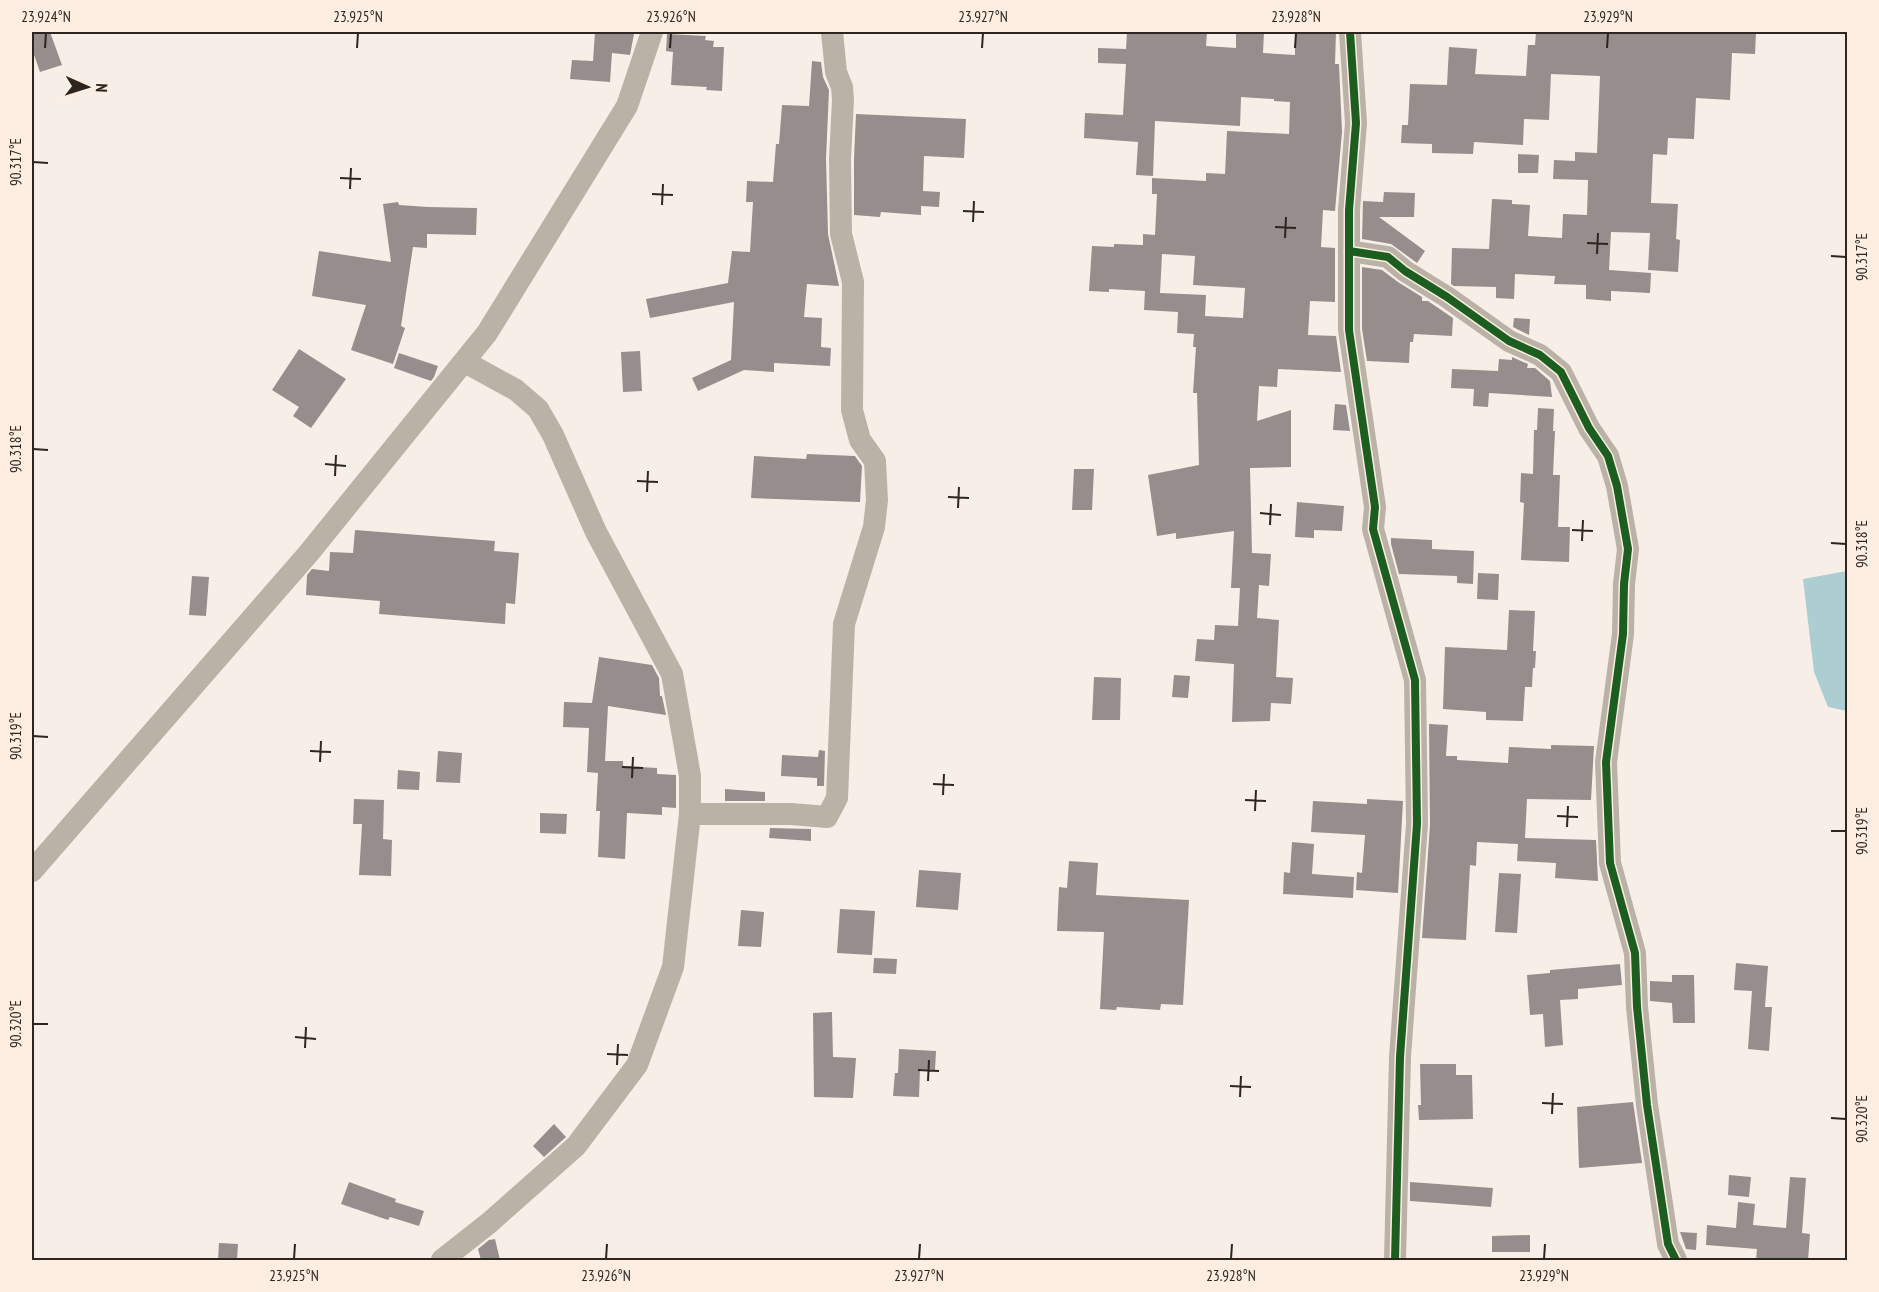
<svg xmlns="http://www.w3.org/2000/svg" width="1879" height="1292" viewBox="0 0 1879 1292" font-family="'PT Sans Narrow',sans-serif">
  <style>
    .water { fill: #acced1 }
    .building { fill: #958e8c; fill-rule: evenodd }
    .lines { fill: none; stroke-linecap: round; stroke-linejoin: round }
    .street { stroke: #bab1a7; stroke-width: 22 }
    .cycleway-casing { stroke: #fdeee1; stroke-width: 11 }
    .cycleway { stroke: #1b5e20; stroke-width: 8 }
    .ticks { fill: none; stroke: #2d2520; stroke-width: 2 }
    .neatline { fill: none; stroke: #2d2520; stroke-width: 2 }
    .ticks-label { font-size: 15px; text-anchor: middle; fill: #2d2520 }
  </style>
  <rect width="100%" height="100%" fill="#f7efe7"/>
  <path class="water" d="M1847 571H1848L1847 711 1828 707 1814 672 1803 579Z"/>
  <g class="building">
    <path d="M32 32H50L62 65 40 72 32 49Z"/>
    <path d="M595 32 634 34 630 55 612 53 610 82 570 79 572 60 593 61Z"/>
    <path d="M1127 32 1207 33 1206 46 1236 48V32H1264L1263 53 1295 55V32H1336L1335 64H1339L1342 132 1335 211 1323 210 1321 247 1335 248V302L1310 301 1308 335 1336 336 1341 372 1278 369 1277 387 1259 386 1257 421 1291 410V467L1250 468 1252 553 1271 554 1269 586 1259 585 1257 618 1279 620 1276 677 1293 678 1291 704 1271 703 1270 721 1232 722 1234 664 1195 661 1197 639 1214 640 1215 625 1238 626 1240 588H1231L1234 531 1176 539V533L1157 536 1148 475 1199 465 1197 393H1193L1196 347H1193L1194 334 1177 333 1178 312 1144 310 1145 291 1109 289V292L1089 291 1092 246 1114 247V244L1143 245V234L1155 235 1157 194H1152V178L1206 181V173L1225 174 1227 131 1289 134 1290 102 1274 101V99L1241 97 1240 126 1155 121 1153 176 1136 175 1138 142 1084 138 1085 113 1123 115 1126 64 1098 63V48L1126 49ZM1162 254 1195 256 1193 285 1245 288 1243 318 1205 316 1206 295 1160 293Z"/>
    <path d="M1536 32H1756L1755 54 1732 53 1730 100 1696 98 1694 139 1668 138 1667 155 1653 154 1651 203 1678 204 1676 239 1680 240 1678 272 1648 270 1650 233 1611 232 1609 270 1651 273 1650 293 1611 291V301L1586 299V285L1554 284 1555 276 1515 274 1514 299 1496 298V287L1454 286 1451 284 1452 248 1489 249 1492 199 1512 200V204L1530 205 1528 236 1562 238 1563 214 1587 215 1588 180 1553 179 1554 160 1575 161V152L1597 153 1600 76 1551 74 1549 120 1524 119 1523 145 1474 142 1473 154 1432 153V144L1401 143 1402 125H1408L1410 84 1447 85 1449 47 1477 49 1475 74 1526 76 1528 45H1535Z"/>
    <path d="M667 34 706 36 705 40 714 41 713 47H724L722 91 706 90 707 87 671 85 673 52 666 51Z"/>
    <path d="M812 61 821 62 823 77 829 90 826 159 828 234 839 286 807 284 804 317 822 318 821 347 831 348 830 366 774 363V372L744 370 698 391 692 378 731 360 734 302 650 318 646 299 728 283 732 251 750 252 753 202H746L747 181 773 182 776 144H779L782 105 809 106Z"/>
    <path d="M856 114 966 119 964 158 924 156 923 191 940 192 939 207 921 206V215L881 212 880 217 854 215V159Z"/>
    <path d="M1518 154 1539 155 1538 173H1518Z"/>
    <path d="M1384 192 1415 193 1414 217H1379L1425 251 1417 263 1391 244 1362 239 1363 201 1383 202Z"/>
    <path d="M398 202 399 205 428 207 477 208 476 235 427 234V248L413 247 401 326 405 328 393 364 351 350 366 305 312 296 319 251 391 262 383 204Z"/>
    <path d="M1362 267 1382 270 1398 282 1422 297V301H1428L1453 318 1452 336 1414 334 1413 342H1410L1409 363 1367 361 1362 329Z"/>
    <path d="M1514 318 1530 319 1529 335 1513 327Z"/>
    <path d="M299 349 346 379 311 428 293 416 299 407 272 390Z"/>
    <path d="M640 351 642 391 623 392 621 352Z"/>
    <path d="M399 353 438 366 434 377 431 381 394 368Z"/>
    <path d="M1512 357 1528 364 1527 368H1535L1550 381 1552 397 1489 393 1488 407 1473 406 1474 389 1451 388 1452 369 1498 371 1499 359 1512 360Z"/>
    <path d="M1335 404 1346 405 1350 431 1333 430Z"/>
    <path d="M1538 408 1554 409 1553 431H1555L1553 475H1560L1558 527H1570L1569 562 1521 560 1524 503 1520 502 1521 473 1533 474 1534 430H1537Z"/>
    <path d="M807 454 855 456 862 466 860 502 751 498 754 456 806 459Z"/>
    <path d="M1074 469H1094L1092 510H1072Z"/>
    <path d="M1297 502 1344 506 1342 531 1314 530V538L1295 537Z"/>
    <path d="M355 530 495 541 494 551 519 553 515 604 506 603 505 624 379 614 380 601 306 595 307 575 312 569 329 571 330 552 353 553Z"/>
    <path d="M1391 538 1432 540V549L1474 551 1473 584 1457 583V576L1399 574 1391 544Z"/>
    <path d="M1478 573 1499 574 1498 600 1477 599Z"/>
    <path d="M192 576 209 577 206 616 189 615Z"/>
    <path d="M1509 610 1535 611 1533 651H1536L1535 668H1533L1532 687H1525L1523 721 1486 720V712L1443 709 1445 647 1507 650Z"/>
    <path d="M599 657 652 665 659 678 660 696H662L666 715 608 706 605 761H623V766L657 768V774L676 775V808L662 807V815L627 813 625 859 598 857 600 811H596L598 773 587 772 589 728 563 727 564 702 592 703Z"/>
    <path d="M1174 675 1190 676 1188 698 1172 697Z"/>
    <path d="M1094 677 1121 678 1120 720H1092Z"/>
    <path d="M1429 724 1448 725 1446 756H1457V760L1508 763 1509 747 1551 749V745L1594 746 1591 800 1527 799 1525 838 1596 840 1598 881 1555 878 1556 863 1517 861 1518 844 1477 842 1476 866 1470 865 1466 940 1422 938 1430 825Z"/>
    <path d="M819 750 825 751 824 786H817V778L781 776 782 755 818 757Z"/>
    <path d="M438 751 462 753 460 783 436 782Z"/>
    <path d="M398 770 420 772 419 790 397 789Z"/>
    <path d="M725 789 765 792V801H725Z"/>
    <path d="M354 799 384 800 383 839 392 840 391 876 359 875 362 824H353Z"/>
    <path d="M1367 799 1403 801 1398 893 1356 890 1357 872 1362 873 1365 835 1311 832 1313 801 1367 804Z"/>
    <path d="M540 813 567 814 566 834 540 833Z"/>
    <path d="M770 828 811 829V841L769 838Z"/>
    <path d="M1292 842 1314 844 1312 874 1354 877 1353 898 1283 894 1284 872 1290 873Z"/>
    <path d="M1069 861 1098 863 1096 895 1189 900 1183 1005 1161 1004 1160 1010 1117 1007 1116 1010 1100 1009 1104 932 1057 931 1059 887 1067 888Z"/>
    <path d="M919 870 961 873 958 910 916 907Z"/>
    <path d="M1499 873 1521 874 1517 933 1495 932Z"/>
    <path d="M840 909 875 911 872 955 837 953Z"/>
    <path d="M741 910 764 912 761 947 738 946Z"/>
    <path d="M874 958 897 959 896 974 873 973Z"/>
    <path d="M1736 963 1768 966 1765 1007H1772L1769 1051 1748 1049 1752 991 1734 990Z"/>
    <path d="M1620 964 1622 985 1578 989V999L1560 1000 1563 1045 1545 1047 1543 1014 1530 1015 1527 975 1550 973V970Z"/>
    <path d="M1672 975H1694L1695 1023H1673L1672 1003 1650 1001V981L1672 982Z"/>
    <path d="M832 1012 833 1057 856 1058 853 1098 814 1097 813 1013Z"/>
    <path d="M899 1049 936 1051 935 1070 920 1069 919 1097 893 1096 895 1073H898Z"/>
    <path d="M1420 1064H1456V1075H1472L1473 1119 1419 1120 1418 1105H1421Z"/>
    <path d="M1633 1102 1642 1163 1579 1168 1577 1107Z"/>
    <path d="M554 1124 566 1137 544 1157 533 1146Z"/>
    <path d="M1729 1175 1751 1177 1749 1197 1728 1195Z"/>
    <path d="M1790 1177 1806 1178 1802 1233 1810 1234 1808 1260H1756L1757 1249 1706 1245 1707 1225 1736 1228 1738 1202 1755 1204 1753 1225 1786 1228Z"/>
    <path d="M349 1182 396 1199 395 1202 424 1211 419 1226 390 1217 388 1220 341 1204Z"/>
    <path d="M1410 1182 1493 1188 1491 1207 1410 1201Z"/>
    <path d="M1680 1232 1697 1233 1696 1250 1686 1249Z"/>
    <path d="M1530 1235V1252H1492V1236Z"/>
    <path d="M495 1239 500 1260H481L478 1249 489 1240Z"/>
    <path d="M219 1243 238 1244 237 1260H218Z"/>
  </g>
  <g class="lines">
    <g class="street">
      <path d="M1350 32 1356 123 1349 210V330L1375 507 1373 529 1415 680 1417 824 1400 1057 1395 1260"/>
      <path d="M1349 251 1388 257 1405 271 1447 297 1509 341 1540 355 1561 372 1589 428 1608 456 1617 486 1628 549 1624 584 1623 634 1606 762 1610 863 1635 953 1637 1007 1647 1105 1668 1244 1676 1260"/>
      <path d="M690 814H791L827 817 837 798 844 624 874 527 877 500 875 461 860 440 852 410 853 282 841 234 840 159 843 100 842 87 836 72 832 32"/>
      <path d="M32 871 308 554 487 333 627 106 652 32"/>
      <path d="M442 1260 489 1223 576 1146 637 1065 673 967 690 814V776L672 674 596 532 553 435 538 409 516 390 465 362"/>
    </g>
    <defs>
      <g id="cycleway">
        <path d="M1350 32 1356 123 1349 210V330L1375 507 1373 529 1415 680 1417 824 1400 1057 1395 1260"/>
        <path d="M1349 251 1388 257 1405 271 1447 297 1509 341 1540 355 1561 372 1589 428 1608 456 1617 486 1628 549 1624 584 1623 634 1606 762 1610 863 1635 953 1637 1007 1647 1105 1668 1244 1676 1260"/>
      </g>
    </defs>
    <use href="#cycleway" class="cycleway-casing"/>
    <use href="#cycleway" class="cycleway"/>
  </g>
  <path class="ticks" d="M45 48 46 33M357 48 358 33M670 48 671 33M982 48 983 33M1295 48 1296 33M1607 48 1608 33M33 162 48 163M340 178 361 179M350 189 351 168M652 194 673 195M662 205 663 184M963 211 984 212M973 222 974 201M1275 227 1296 228M1285 238 1286 217M1587 243 1608 244M1597 254 1598 233M1831 256 1846 257M33 449 48 450M325 464 346 466M335 476 336 455M637 481 658 482M647 492 648 471M948 497 969 498M958 508 959 487M1260 513 1281 515M1270 525 1271 504M1572 530 1593 531M1582 541 1583 520M1831 543 1846 544M33 736 48 737M310 751 331 752M320 762 321 741M622 767 643 768M632 778 633 757M933 784 954 785M943 795 944 774M1245 800 1266 801M1255 811 1256 790M1557 816 1578 817M1567 827 1568 806M1831 831H1846M33 1024H48M295 1037 316 1039M305 1048 306 1027M607 1054 628 1055M617 1065 618 1044M918 1070 939 1071M928 1081 929 1060M1230 1086 1251 1087M1240 1097 1241 1076M1542 1103 1563 1104M1552 1114 1553 1093M1831 1118 1846 1119M294 1259 295 1244M606 1259 607 1244M919 1259 920 1244M1231 1259 1232 1244M1544 1259 1545 1244"/>
  <rect width="1879" height="1292" fill="none" stroke="#fdeee1" stroke-width="66"/>
  <g transform="translate(87 87) rotate(93)" stroke="#fdeee1" stroke-width="4.5" paint-order="stroke">
  <path d="M0-4.5L10 22L0 15L-10 22Z" fill="#2d2520"/>
  <text y="-9" font-size="16" font-weight="bold" text-anchor="middle" fill="#2d2520">N</text>
  </g>
  <rect x="33" y="33" width="1813" height="1226" class="neatline"/>
  <g class="ticks-label">
    <text x="46" y="22">23.924°N</text>
    <text x="358" y="22">23.925°N</text>
    <text x="671" y="22">23.926°N</text>
    <text x="983" y="22">23.927°N</text>
    <text x="1296" y="22">23.928°N</text>
    <text x="1608" y="22">23.929°N</text>
    <text transform="translate(16 162) rotate(-90)" y="5">90.317°E</text>
    <text transform="translate(1862 257) rotate(-90)" y="5">90.317°E</text>
    <text transform="translate(16 449) rotate(-90)" y="5">90.318°E</text>
    <text transform="translate(1862 544) rotate(-90)" y="5">90.318°E</text>
    <text transform="translate(16 736) rotate(-90)" y="5">90.319°E</text>
    <text transform="translate(1862 831) rotate(-90)" y="5">90.319°E</text>
    <text transform="translate(16 1024) rotate(-90)" y="5">90.320°E</text>
    <text transform="translate(1862 1119) rotate(-90)" y="5">90.320°E</text>
    <text x="294" y="1281">23.925°N</text>
    <text x="606" y="1281">23.926°N</text>
    <text x="919" y="1281">23.927°N</text>
    <text x="1231" y="1281">23.928°N</text>
    <text x="1544" y="1281">23.929°N</text>
  </g>
</svg>
